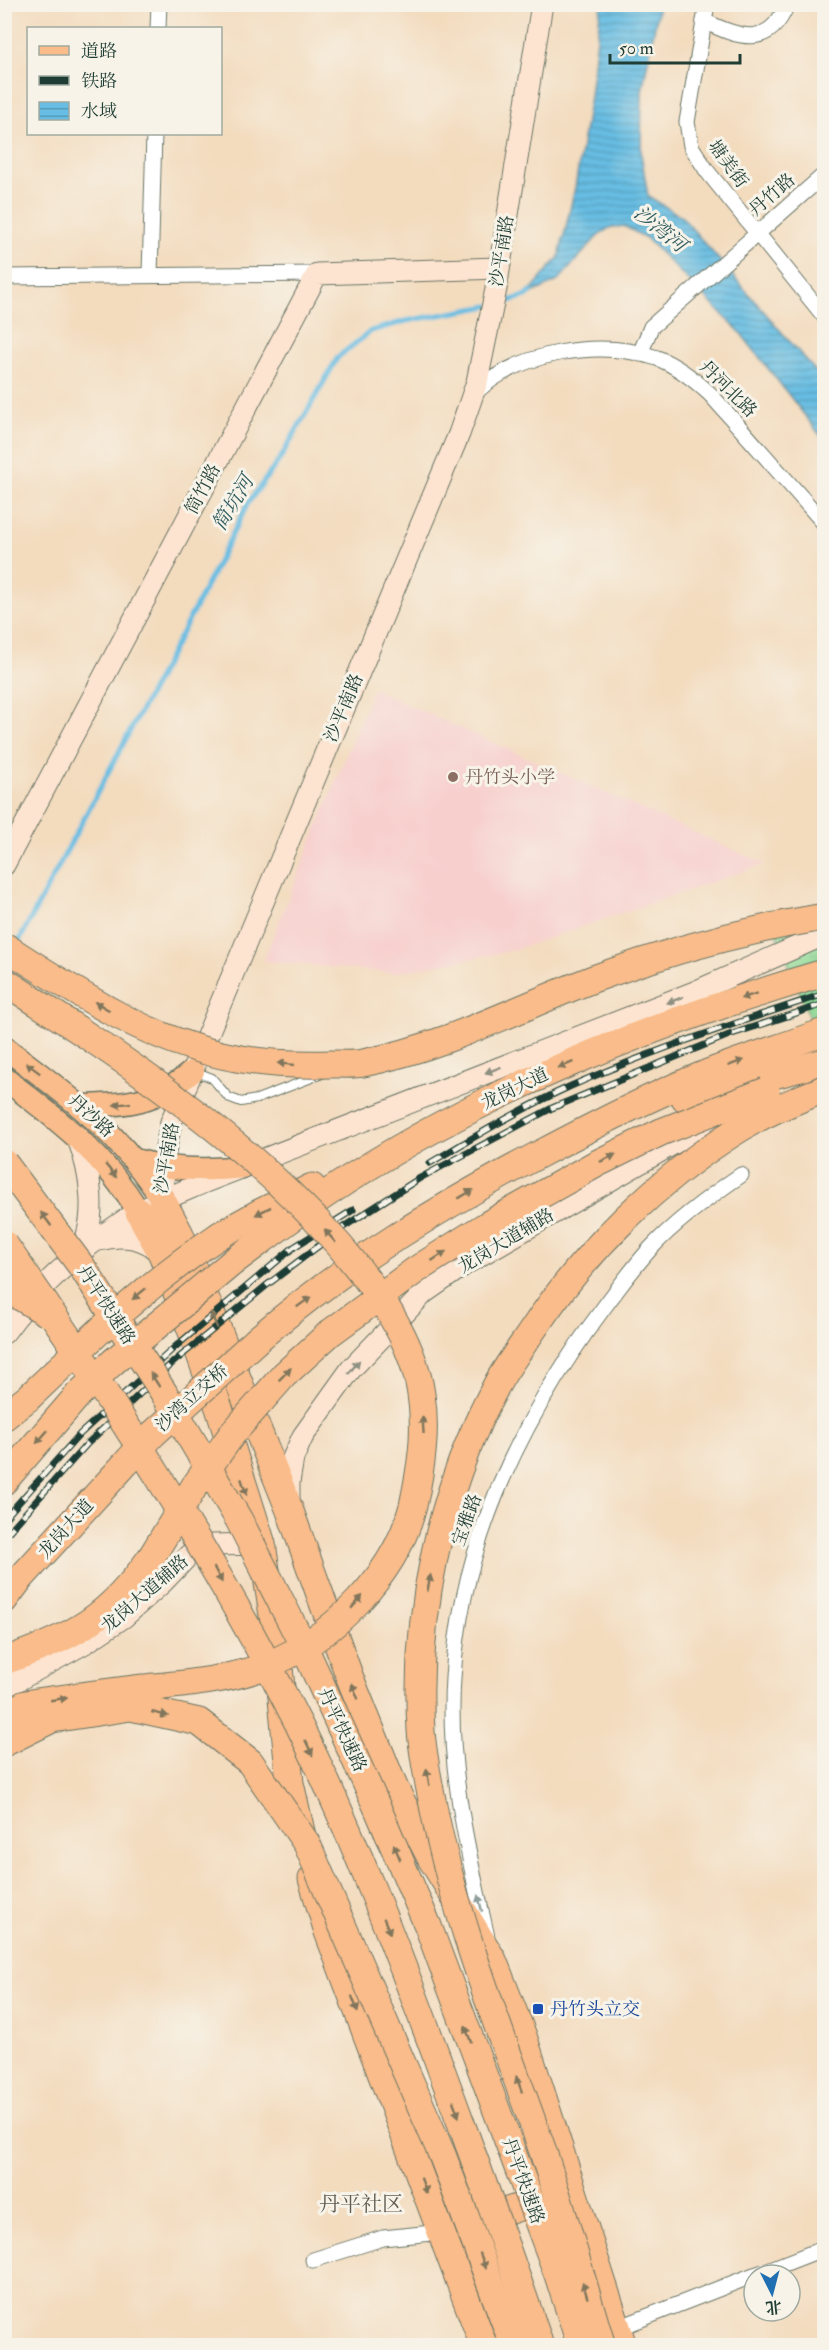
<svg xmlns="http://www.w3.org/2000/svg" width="829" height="2350" viewBox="0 0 829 2350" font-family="'IM FELL Double Pica','Noto Serif SC',serif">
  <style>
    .built { fill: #f7d0ce }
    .park { fill: url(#park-tufts); stroke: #568b64; stroke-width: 1.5 }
    .water { fill: url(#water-rules); stroke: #437d8c; stroke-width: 1.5 }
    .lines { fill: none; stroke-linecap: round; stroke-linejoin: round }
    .stream { stroke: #67bde3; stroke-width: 5 }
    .lane-casing { stroke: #697464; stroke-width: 10 }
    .street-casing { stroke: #697464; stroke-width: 17 }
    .secondary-casing { stroke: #697464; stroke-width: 23 }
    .primary-casing { stroke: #697464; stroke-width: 25 }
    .highway-casing { stroke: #697464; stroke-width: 29 }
    .lane { stroke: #fff; stroke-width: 8 }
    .street { stroke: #fff; stroke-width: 15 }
    .secondary { stroke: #fde4d0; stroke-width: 21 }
    .primary { stroke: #f9bc8a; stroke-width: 22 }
    .highway { stroke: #f9bc8a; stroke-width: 27 }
    .rail-casing { stroke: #1f3d34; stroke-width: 7 }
    .rail { stroke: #f7f3e8; stroke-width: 4.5; stroke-dasharray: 14; stroke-linecap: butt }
    .highway-bridge-casing { stroke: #697464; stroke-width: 29; stroke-linecap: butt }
    .highway-bridge { stroke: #f9bc8a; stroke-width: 27 }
    .oneway { fill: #81765b }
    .oneway2 { fill: #8e9082 }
    .oneway3 { fill: #8f9e9a }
    .education-dot { fill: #8d6e63; stroke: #f7f3e8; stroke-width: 2 }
    .transit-dot { fill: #1a4fb4; stroke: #f7f3e8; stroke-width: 2 }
    .labels { text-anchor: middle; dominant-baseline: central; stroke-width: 6; stroke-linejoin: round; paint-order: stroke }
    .street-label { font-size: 18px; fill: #1f3d34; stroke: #f7f3e8 }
    .education-label { font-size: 18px; fill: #785e54; stroke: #f7f3e8; text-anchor: start }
    .transit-label { font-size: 18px; fill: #164399; stroke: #f7f3e8; text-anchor: start }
    .water-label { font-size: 20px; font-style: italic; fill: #315d60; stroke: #f7f3e8 }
    .quarter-label { font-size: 21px; fill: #625c52; stroke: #f7f3e8 }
  </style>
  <defs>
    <pattern id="park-tufts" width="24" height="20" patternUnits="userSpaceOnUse" patternTransform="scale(1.5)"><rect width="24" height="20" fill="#8ed995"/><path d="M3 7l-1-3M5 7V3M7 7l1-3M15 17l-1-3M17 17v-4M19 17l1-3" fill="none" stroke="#7abb81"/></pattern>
    <pattern id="water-rules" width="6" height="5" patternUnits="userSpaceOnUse" patternTransform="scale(1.5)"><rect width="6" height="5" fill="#67bde3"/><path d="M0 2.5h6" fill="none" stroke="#549bb9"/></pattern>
  </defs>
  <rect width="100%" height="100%" fill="#f7f3e8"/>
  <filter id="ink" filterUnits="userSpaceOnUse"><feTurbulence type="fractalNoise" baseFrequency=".0167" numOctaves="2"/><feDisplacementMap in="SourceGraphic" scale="12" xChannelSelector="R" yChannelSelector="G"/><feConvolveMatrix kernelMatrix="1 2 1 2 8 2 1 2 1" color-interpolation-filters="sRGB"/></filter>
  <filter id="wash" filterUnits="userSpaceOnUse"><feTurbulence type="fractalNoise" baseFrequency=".008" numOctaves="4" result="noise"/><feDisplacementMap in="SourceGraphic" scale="24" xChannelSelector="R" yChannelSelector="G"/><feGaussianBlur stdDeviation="1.35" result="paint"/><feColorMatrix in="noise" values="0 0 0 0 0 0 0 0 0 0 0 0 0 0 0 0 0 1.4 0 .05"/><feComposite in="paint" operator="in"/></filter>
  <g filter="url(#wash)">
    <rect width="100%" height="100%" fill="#f3dbbe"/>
    <path class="built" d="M373 689 765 864 511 951 393 973 263 961Z"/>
    <path class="park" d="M824 914V1054L774 926Z"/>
    <path class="water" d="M601 5H659L642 91 641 154 648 196 682 217 824 381V440L739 331 646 238 624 226 609 228 596 238 558 281 526 296 559 257 575 188 590 96Z"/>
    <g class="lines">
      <g class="stream">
        <path d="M498 304 526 296 531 292"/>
        <path d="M17 945 196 606 248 503 280 459 338 357 371 331 406 321 489 306"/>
      </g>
    </g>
  </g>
  <g filter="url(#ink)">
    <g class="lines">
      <defs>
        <path id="lane" d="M194 1071 212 1078 228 1097 241 1102 257 1099 322 1074"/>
        <g id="street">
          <path d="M707 4 687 122 691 146 707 171 824 316"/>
          <path d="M704 21C739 38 770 49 787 4"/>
          <path d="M158 28 159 4"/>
          <path d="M150 275 154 134"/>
          <path d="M4 277 317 274"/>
          <path d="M640 354 651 327 824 175"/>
          <path d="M474 394C518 351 599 339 657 358 678 366 695 380 711 395L824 523"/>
          <path d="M487 1937C468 1852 447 1766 453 1678 461 1541 524 1414 605 1306 619 1287 634 1267 650 1249 675 1222 710 1196 741 1175"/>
          <path d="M313 2260 383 2238 442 2232"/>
          <path d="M755 2275 822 2249 824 2250"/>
          <path d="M618 2328 754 2275"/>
        </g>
        <g id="secondary">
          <path d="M4 865 317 274 499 268"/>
          <path d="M77 1136C91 1172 99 1220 79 1254"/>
          <path d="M162 1200 165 1153 171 1122 459 434 477 382 481 362 496 289 542 4"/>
          <path d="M99 1240C121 1234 145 1236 161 1254"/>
          <path d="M4 1333C35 1290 78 1251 122 1222 148 1205 177 1194 205 1182L692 993 824 935"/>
          <path d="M289 1501V1482L293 1458 303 1436 351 1369 424 1293 467 1263 711 1122"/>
          <path d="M4 1688 85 1643 124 1617 162 1583 189 1555 212 1545 262 1544"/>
        </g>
        <g id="primary">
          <path d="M4 1047C65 1093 122 1134 162 1200"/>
          <path d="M4 1078C58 1120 103 1153 139 1212"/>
          <path d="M81 1106C127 1105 156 1103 193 1071"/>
          <path d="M135 1160C170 1170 207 1171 243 1167"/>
        </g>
        <g id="highway">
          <path d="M685 1098 824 1062"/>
          <path d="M162 1200 180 1234 290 1511 350 1678 394 1787 432 1860 493 1960 523 2036 623 2346"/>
          <path d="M139 1212 162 1254 192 1332 219 1408 262 1544 276 1635 290 1783 302 1836"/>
          <path d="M220 1235 261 1212 312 1187"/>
          <path d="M234 1261C265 1238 295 1215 326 1194 478 1092 650 1024 824 973"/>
          <path d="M258 1339C344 1265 440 1207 540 1154 595 1125 651 1096 708 1073 746 1058 786 1046 824 1032"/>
          <path d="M4 1417 28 1398"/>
          <path d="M4 1481 79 1394"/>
          <path d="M4 1600 19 1580 128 1461"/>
          <path d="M4 1661C74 1637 109 1618 152 1556"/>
          <path d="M312 1879 328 1932 484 2346"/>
          <path d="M472 2223 552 2196"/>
        </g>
      </defs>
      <use href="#lane" class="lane-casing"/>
      <use href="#street" class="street-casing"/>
      <use href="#secondary" class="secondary-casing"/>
      <use href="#primary" class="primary-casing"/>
      <use href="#highway" class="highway-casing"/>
      <use href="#lane" class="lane"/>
      <use href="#street" class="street"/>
      <use href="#secondary" class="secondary"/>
      <use href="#primary" class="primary"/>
      <use href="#highway" class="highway"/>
      <defs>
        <g id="rail">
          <path d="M430 1163C476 1136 522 1108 571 1086 653 1050 739 1022 824 994"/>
          <path d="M4 1519 80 1434 175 1347 294 1247 353 1210"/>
          <path d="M4 1537 87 1444 170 1365 267 1285 345 1226 420 1178 552 1108 729 1035 824 1004"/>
        </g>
      </defs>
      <use href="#rail" class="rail-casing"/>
      <use href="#rail" class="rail"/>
      <defs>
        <g id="highway-bridge">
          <path d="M4 946C75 992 152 1043 236 1058 267 1064 299 1065 331 1064 341 1064 353 1065 363 1063 444 1047 516 1009 593 979 668 951 745 930 824 917"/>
          <path d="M4 981C124 1059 244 1137 339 1245 375 1287 413 1338 421 1394 427 1433 421 1468 413 1506 396 1575 331 1640 265 1666 226 1681 183 1684 143 1688 103 1693 64 1698 25 1704L4 1716"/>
          <path d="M4 1163 82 1267 164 1393 239 1520 305 1649 377 1807 428 1926 558 2275 581 2346"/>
          <path d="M4 1244C110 1396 215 1558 298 1723 353 1834 397 1950 440 2066 474 2159 509 2251 540 2346"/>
          <path d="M4 1287 47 1313"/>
          <path d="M79 1394 113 1362 234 1261"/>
          <path d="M28 1398C90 1339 149 1282 220 1235"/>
          <path d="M128 1461 153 1434 258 1339"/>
          <path d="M152 1556 194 1487 233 1433 284 1375 330 1333 416 1270 487 1225 596 1164 661 1132 766 1091"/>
          <path d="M4 1743 52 1719 131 1707 199 1722 250 1762 307 1844 443 2157 514 2346"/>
          <path d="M602 2346C581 2278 563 2210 540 2143 501 2033 457 1925 434 1810 429 1784 423 1757 421 1731 414 1613 440 1491 496 1386 506 1367 520 1349 532 1331 585 1251 657 1180 739 1129 766 1112 795 1101 824 1089"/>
        </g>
      </defs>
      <use href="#highway-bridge" class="highway-bridge-casing"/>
      <use href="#highway-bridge" class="highway-bridge"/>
    </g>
    <defs><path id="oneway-solid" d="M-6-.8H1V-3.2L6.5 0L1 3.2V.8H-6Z" transform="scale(1.5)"/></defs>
    <g class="oneway">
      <use href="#oneway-solid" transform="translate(749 996) rotate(162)"/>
      <use href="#oneway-solid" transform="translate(102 1006) rotate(-150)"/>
      <use href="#oneway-solid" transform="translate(736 1063) rotate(-20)"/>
      <use href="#oneway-solid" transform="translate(286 1064) rotate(-174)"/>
      <use href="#oneway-solid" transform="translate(566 1065) rotate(158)"/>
      <use href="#oneway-solid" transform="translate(33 1068) rotate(-143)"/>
      <use href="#oneway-solid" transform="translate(122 1104) rotate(174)"/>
      <use href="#oneway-solid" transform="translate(608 1158) rotate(-26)"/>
      <use href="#oneway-solid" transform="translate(111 1171) rotate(50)"/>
      <use href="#oneway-solid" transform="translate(466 1194) rotate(-31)"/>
      <use href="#oneway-solid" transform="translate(263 1211) rotate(153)"/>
      <use href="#oneway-solid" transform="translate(46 1219) rotate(-127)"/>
      <use href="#oneway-solid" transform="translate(330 1236) rotate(-131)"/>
      <use href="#oneway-solid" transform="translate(439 1256) rotate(-33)"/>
      <use href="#oneway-solid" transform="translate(139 1294) rotate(141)"/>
      <use href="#oneway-solid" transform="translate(304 1302) rotate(-36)"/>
      <use href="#oneway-solid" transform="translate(214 1320) rotate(-112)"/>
      <use href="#oneway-solid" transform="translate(285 1374) rotate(-45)"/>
      <use href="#oneway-solid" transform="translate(155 1380) rotate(-123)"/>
      <use href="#oneway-solid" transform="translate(423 1425) rotate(-94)"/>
      <use href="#oneway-solid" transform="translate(42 1437) rotate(131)"/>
      <use href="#oneway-solid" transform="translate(244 1487) rotate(72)"/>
      <use href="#oneway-solid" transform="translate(218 1575) rotate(62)"/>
      <use href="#oneway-solid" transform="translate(429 1583) rotate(-79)"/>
      <use href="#oneway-solid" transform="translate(357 1602) rotate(-49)"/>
      <use href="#oneway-solid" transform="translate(355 1691) rotate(-112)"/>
      <use href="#oneway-solid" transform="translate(59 1699) rotate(-8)"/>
      <use href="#oneway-solid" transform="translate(160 1714) rotate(13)"/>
      <use href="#oneway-solid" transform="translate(309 1748) rotate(65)"/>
      <use href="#oneway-solid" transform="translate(428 1777) rotate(-99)"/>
      <use href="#oneway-solid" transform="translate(397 1852) rotate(-113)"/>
      <use href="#oneway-solid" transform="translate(387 1926) rotate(67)"/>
      <use href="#oneway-solid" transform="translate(355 2004) rotate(69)"/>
      <use href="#oneway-solid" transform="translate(468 2034) rotate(-110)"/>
      <use href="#oneway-solid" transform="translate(519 2084) rotate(-110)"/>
      <use href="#oneway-solid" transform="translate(456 2109) rotate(70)"/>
      <use href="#oneway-solid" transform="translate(424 2186) rotate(69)"/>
      <use href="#oneway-solid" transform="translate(483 2261) rotate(69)"/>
      <use href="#oneway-solid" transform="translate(585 2290) rotate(-107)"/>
    </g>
    <g class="oneway2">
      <use href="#oneway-solid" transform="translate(675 1000) rotate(159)"/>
      <use href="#oneway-solid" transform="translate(493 1070) rotate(159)"/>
      <use href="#oneway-solid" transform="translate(354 1367) rotate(-50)"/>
    </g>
    <use class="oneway3" href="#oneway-solid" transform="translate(480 1903) rotate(-103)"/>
  </g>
  <circle class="education-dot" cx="453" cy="777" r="6"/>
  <rect class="transit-dot" x="532" y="2003" width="12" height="12" rx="3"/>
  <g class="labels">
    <g class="street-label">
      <text transform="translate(728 164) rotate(54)">塘美街</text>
      <text transform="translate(772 195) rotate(-41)">丹竹路</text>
      <text transform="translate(502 251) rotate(-81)">沙平南路</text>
      <text transform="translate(728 389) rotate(45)">丹河北路</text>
      <text transform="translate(203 489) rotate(-62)">简竹路</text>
      <text transform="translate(344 708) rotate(-67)">沙平南路</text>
      <text transform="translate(515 1089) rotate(-26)">龙岗大道</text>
      <text transform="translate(91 1116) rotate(42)">丹沙路</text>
      <text transform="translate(167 1158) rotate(-80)">沙平南路</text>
      <text transform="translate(506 1241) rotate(-31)">龙岗大道辅路</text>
      <text transform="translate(106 1305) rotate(57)">丹平快速路</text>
      <text transform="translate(192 1398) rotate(-42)">沙湾立交桥</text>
      <text transform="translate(467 1520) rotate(-70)">宝雅路</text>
      <text transform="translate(66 1529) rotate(-48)">龙岗大道</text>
      <text transform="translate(145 1594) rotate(-41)">龙岗大道辅路</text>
      <text transform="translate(342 1730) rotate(65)">丹平快速路</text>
      <text transform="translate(523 2181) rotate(70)">丹平快速路</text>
    </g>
    <g class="education-label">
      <text x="465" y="777">丹竹头小学</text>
    </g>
    <g class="transit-label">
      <text x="550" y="2009">丹竹头立交</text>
    </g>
    <g class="water-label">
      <text transform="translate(660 229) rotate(39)">沙湾河</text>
      <text transform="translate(233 503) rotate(-59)">简坑河</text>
    </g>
    <g class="quarter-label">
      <text x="361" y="2204">丹平社区</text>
    </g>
  </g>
  <rect width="829" height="2350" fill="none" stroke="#f7f3e8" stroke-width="24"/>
  <rect x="27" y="27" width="195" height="108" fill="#f7f3e8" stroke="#a1aaa0" stroke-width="1.5"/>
  <rect x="39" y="46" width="30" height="9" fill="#f9bc8a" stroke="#a1aaa0" stroke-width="1.5"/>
  <text x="81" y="57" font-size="18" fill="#1f3d34">道路</text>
  <rect x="39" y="76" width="30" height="9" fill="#1f3d34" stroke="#a1aaa0" stroke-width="1.5"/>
  <text x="81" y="87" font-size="18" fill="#1f3d34">铁路</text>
  <rect x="39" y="102" width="30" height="18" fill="url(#water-rules)" stroke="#a1aaa0" stroke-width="1.5"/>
  <text x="81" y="117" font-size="18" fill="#1f3d34">水域</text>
  <g transform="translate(772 2293) rotate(174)"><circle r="28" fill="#f7f3e8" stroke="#a1aaa0" stroke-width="1.5"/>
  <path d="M0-4.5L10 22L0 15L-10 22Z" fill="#1f6fb2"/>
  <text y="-9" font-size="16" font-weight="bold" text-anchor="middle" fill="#1f3d34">北</text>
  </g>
  <path d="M610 54v9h130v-9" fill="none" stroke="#1f3d34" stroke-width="3"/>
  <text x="619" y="54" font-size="18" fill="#1f3d34" stroke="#f7f3e8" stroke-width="4.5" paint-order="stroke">50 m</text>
</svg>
